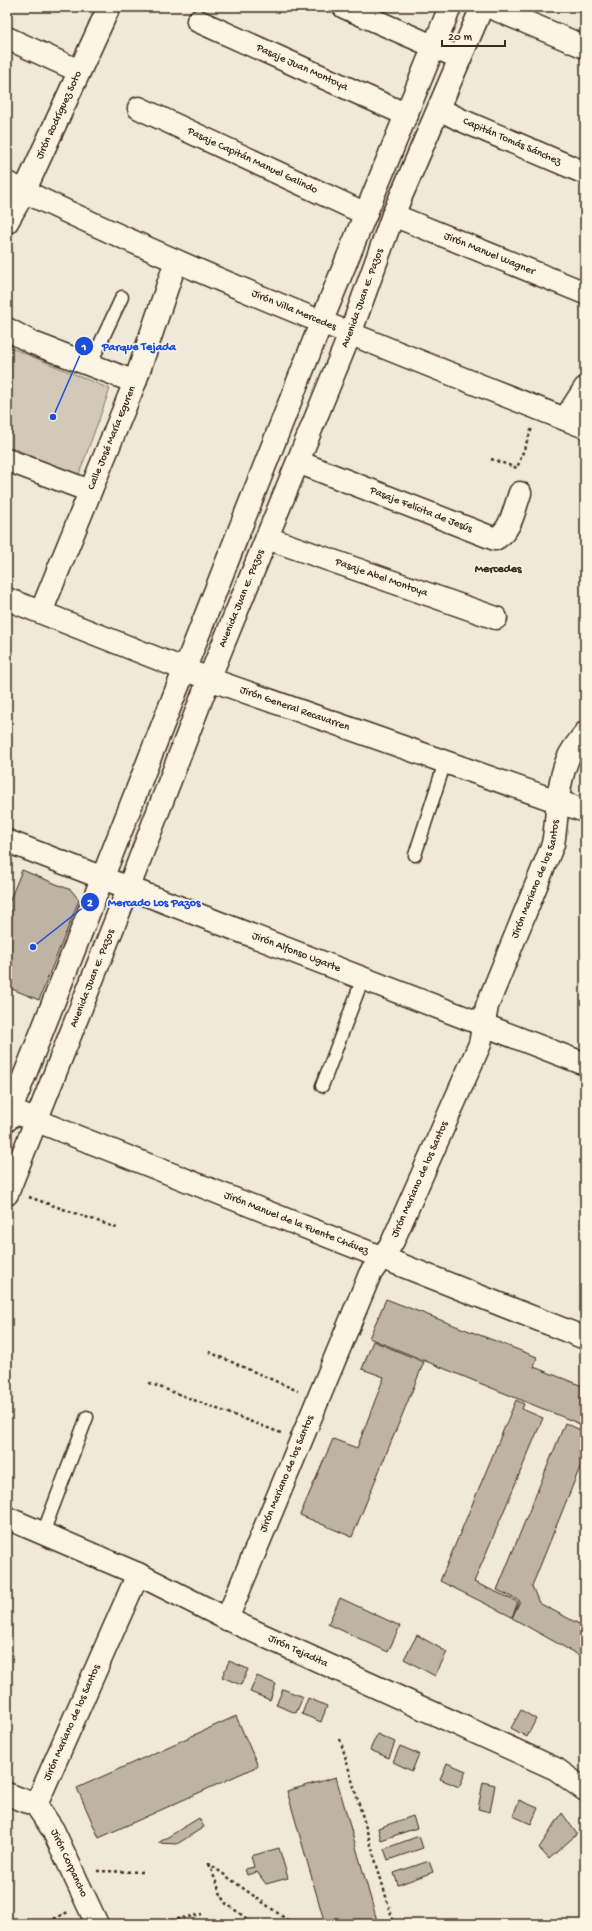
<svg xmlns="http://www.w3.org/2000/svg" width="592" height="1931" viewBox="0 0 592 1931" font-family="'Gochi Hand',sans-serif">
  <style>
    .green { fill: #d2c9ba; stroke: #867a6c }
    .building { fill: #beb3a4; stroke: #3b2a1e }
    .lines { fill: none; stroke-linecap: round; stroke-linejoin: round }
    .lane-casing { stroke: #3b2a1e; stroke-width: 15 }
    .street-casing { stroke: #3b2a1e; stroke-width: 25 }
    .secondary-casing { stroke: #3b2a1e; stroke-width: 25 }
    .path { stroke: #3b2a1e; stroke-width: 2.5; stroke-dasharray: 3 3; stroke-linecap: butt }
    .lane { stroke: #fcf5e5; stroke-width: 12 }
    .street { stroke: #fcf5e5; stroke-width: 22 }
    .secondary { stroke: #fcf5e5; stroke-width: 22 }
    .labels { text-anchor: middle; dominant-baseline: central; stroke-width: 3; stroke-linejoin: round; paint-order: stroke }
    .street-label { font-size: 11px; fill: #3b2a1e; stroke: #fcf5e5 }
    .neighbourhood-label { font-size: 12px; font-weight: bold; fill: #3b2a1e; stroke: #fcf5e5 }
    .leader { fill: none; stroke: #1d4ed8; stroke-width: 1.5 }
    .callout-dot { fill: #1d4ed8; stroke: #fcf5e5; stroke-width: 1.5 }
    .mark-label { font-size: 12px; text-anchor: middle; font-weight: bold; fill: #fff }
    .callout-label { font-size: 12px; text-anchor: middle; font-weight: bold; fill: #1d4ed8; stroke: #fcf5e5; stroke-width: 3; stroke-linejoin: round; paint-order: stroke }
  </style>
  <rect width="100%" height="100%" fill="#f0e9d9"/>
  <filter id="ink" filterUnits="userSpaceOnUse"><feTurbulence type="fractalNoise" baseFrequency=".025" numOctaves="2"/><feDisplacementMap in="SourceGraphic" scale="8" xChannelSelector="R" yChannelSelector="G"/><feConvolveMatrix kernelMatrix="1 2 1 2 8 2 1 2 1" color-interpolation-filters="sRGB"/></filter>
  <g filter="url(#ink)">
    <path class="green" d="M7 346 110 389 78 477 7 445Z"/>
    <g class="building">
      <path d="M22 870 71 890 79 900 39 1000 7 987V907Z"/>
      <path d="M386 1299 537 1357 534 1367 585 1387V1426L369 1338Z"/>
      <path d="M373 1341 424 1362 352 1537 300 1515 333 1439 357 1448 384 1377 362 1369Z"/>
      <path d="M516 1400 524 1404 522 1409 543 1418 474 1582 518 1602 512 1617 440 1581Z"/>
      <path d="M565 1423 585 1432V1455L532 1586 539 1603 585 1627V1650L582 1657 512 1618 520 1601 497 1590Z"/>
      <path d="M340 1598 400 1626 388 1652 328 1624Z"/>
      <path d="M417 1635 447 1652 435 1676 404 1659Z"/>
      <path d="M229 1661 248 1669 241 1685 222 1677Z"/>
      <path d="M257 1676 276 1684 270 1700 250 1692Z"/>
      <path d="M283 1689 303 1697 296 1713 276 1705Z"/>
      <path d="M308 1698 327 1706 321 1722 302 1714Z"/>
      <path d="M521 1710 536 1719 527 1737 511 1728Z"/>
      <path d="M236 1716 258 1766 99 1838 77 1788Z"/>
      <path d="M377 1734 395 1742 389 1758 370 1750Z"/>
      <path d="M400 1746 419 1754 412 1771 393 1762Z"/>
      <path d="M447 1763 466 1771 459 1787 440 1779Z"/>
      <path d="M336 1777 378 1924H325L287 1791Z"/>
      <path d="M483 1782 495 1785 490 1812 478 1809Z"/>
      <path d="M519 1800 538 1808 531 1824 513 1816Z"/>
      <path d="M562 1813 577 1834 549 1859 539 1848Z"/>
      <path d="M413 1816 417 1828 381 1840 378 1828Z"/>
      <path d="M199 1818 204 1827 177 1844 158 1843Z"/>
      <path d="M419 1836 423 1848 388 1860 384 1849Z"/>
      <path d="M279 1848 288 1878 266 1884 257 1872 247 1875 245 1869 254 1867 251 1856Z"/>
      <path d="M429 1861 433 1872 398 1885 394 1873Z"/>
    </g>
    <g class="lines">
      <defs>
        <g id="lane">
          <path d="M90 365 122 297"/>
          <path d="M415 855 445 762"/>
          <path d="M322 1086 363 978"/>
          <path d="M43 1533 87 1417"/>
        </g>
        <g id="street">
          <path d="M344 7 460 58"/>
          <path d="M490 7 585 47"/>
          <path id="s1" d="M198 21 407 115"/>
          <path d="M7 38 79 71"/>
          <path id="s2" d="M139 108 366 214"/>
          <path id="s3" d="M439 109 461 120 585 173"/>
          <path id="s4" d="M7 183C195 275 391 350 585 427"/>
          <path id="s5" d="M393 215 585 293"/>
          <path id="s6" d="M7 222 24 192 109 7"/>
          <path d="M7 329 33 343 135 382"/>
          <path d="M565 419 585 388"/>
          <path d="M7 460 90 491"/>
          <path id="s7" d="M298 462 495 539C511 531 514 510 520 493"/>
          <path id="s8" d="M267 538 496 618"/>
          <path id="s9" d="M7 599 209 679 585 811"/>
          <path id="s10" d="M41 612 135 382 176 261"/>
          <path id="s11" d="M7 841 585 1064"/>
          <path id="s12" d="M7 1109 585 1338"/>
          <path id="s13" d="M7 1518 138 1574 227 1619 556 1769 585 1790"/>
          <path id="s14" d="M227 1619 370 1274 392 1243 480 1044 487 1006 553 844C558 817 556 788 567 761 570 751 579 742 585 733"/>
          <path id="s15" d="M36 1805 138 1574"/>
        </g>
        <g id="secondary">
          <path d="M7 1120 321 323 450 7"/>
          <path id="s16" d="M7 1194 129 887 209 679 350 334 393 215 482 7"/>
          <path id="s17" d="M7 1794 36 1805 53 1830 97 1924"/>
        </g>
      </defs>
      <use href="#lane" class="lane-casing"/>
      <use href="#street" class="street-casing"/>
      <use href="#secondary" class="secondary-casing"/>
      <g class="path">
        <path d="M491 459 517 468 532 428"/>
        <path d="M29 1197 117 1228"/>
        <path d="M209 1352 298 1391"/>
        <path d="M149 1383 281 1433"/>
        <path d="M340 1739 394 1924"/>
        <path d="M208 1863 293 1924"/>
        <path d="M209 1864 224 1902 254 1924"/>
        <path d="M97 1871 142 1872"/>
        <path d="M43 1924 68 1912"/>
        <path d="M153 1924 202 1914"/>
      </g>
      <use href="#lane" class="lane"/>
      <use href="#street" class="street"/>
      <use href="#secondary" class="secondary"/>
    </g>
  </g>
  <g class="labels">
    <g class="street-label">
      <text stroke="none"><textPath href="#s1" startOffset="114">Pasaje Juan Montoya</textPath></text>
      <text stroke="none"><textPath href="#s6" startOffset="119">Jirón Rodríguez Soto</textPath></text>
      <text stroke="none"><textPath href="#s3" startOffset="80">Capitán Tomás Sánchez</textPath></text>
      <text stroke="none"><textPath href="#s2" startOffset="125">Pasaje Capitán Manuel Galindo</textPath></text>
      <text stroke="none"><textPath href="#s5" startOffset="104">Jirón Manuel Wagner</textPath></text>
      <text stroke="none"><textPath href="#s16" startOffset="964">Avenida Juan E. Pazos</textPath></text>
      <text stroke="none"><textPath href="#s4" startOffset="314">Jirón Villa Mercedes</textPath></text>
      <text stroke="none"><textPath href="#s10" startOffset="188">Calle José María Eguren</textPath></text>
      <text stroke="none"><textPath href="#s7" startOffset="132">Pasaje Felícita de Jesús</textPath></text>
      <text stroke="none"><textPath href="#s8" startOffset="121">Pasaje Abel Montoya</textPath></text>
      <text stroke="none"><textPath href="#s16" startOffset="640">Avenida Juan E. Pazos</textPath></text>
      <text stroke="none"><textPath href="#s9" startOffset="308">Jirón General Recavarren</textPath></text>
      <text stroke="none"><textPath href="#s14" startOffset="804">Jirón Mariano de los Santos</textPath></text>
      <text stroke="none"><textPath href="#s11" startOffset="310">Jirón Alfonso Ugarte</textPath></text>
      <text stroke="none"><textPath href="#s16" startOffset="232">Avenida Juan E. Pazos</textPath></text>
      <text stroke="none"><textPath href="#s14" startOffset="481">Jirón Mariano de los Santos</textPath></text>
      <text stroke="none"><textPath href="#s12" startOffset="311">Jirón Manuel de la Fuente Chávez</textPath></text>
      <text stroke="none"><textPath href="#s14" startOffset="157">Jirón Mariano de los Santos</textPath></text>
      <text stroke="none"><textPath href="#s13" startOffset="320">Jirón Tejadita</textPath></text>
      <text stroke="none"><textPath href="#s15" startOffset="90">Jirón Mariano de los Santos</textPath></text>
      <text stroke="none"><textPath href="#s17" startOffset="98">Jirón Corpancho</textPath></text>
    </g>
    <g class="neighbourhood-label">
      <text x="498" y="570">Mercedes</text>
    </g>
  </g>
  <path class="leader" d="M53 417L84 346M33 947L90 902"/>
  <g class="callout-dot">
    <circle cx="53" cy="417" r="4"/>
    <circle cx="33" cy="947" r="4"/>
    <circle cx="84" cy="346" r="10"/>
    <circle cx="90" cy="902" r="10"/>
  </g>
  <g class="mark-label">
    <text x="84" y="350">1</text>
    <text x="90" y="906">2</text>
  </g>
  <g class="callout-label">
    <text x="139" y="350">Parque Tejada</text>
    <text x="154" y="906">Mercado Los Pazos</text>
  </g>
  <rect width="592" height="1931" fill="none" stroke="#fcf5e5" stroke-width="24"/>
  <rect x="12" y="12" width="568" height="1907" fill="none" stroke="#3b2a1e" stroke-width="1.5" filter="url(#ink)"/>
  <path d="M442 40v6h63v-6" fill="none" stroke="#3b2a1e" stroke-width="2"/>
  <text x="448" y="40" font-size="12" fill="#3b2a1e" stroke="#fcf5e5" stroke-width="3" paint-order="stroke">20 m</text>
</svg>
